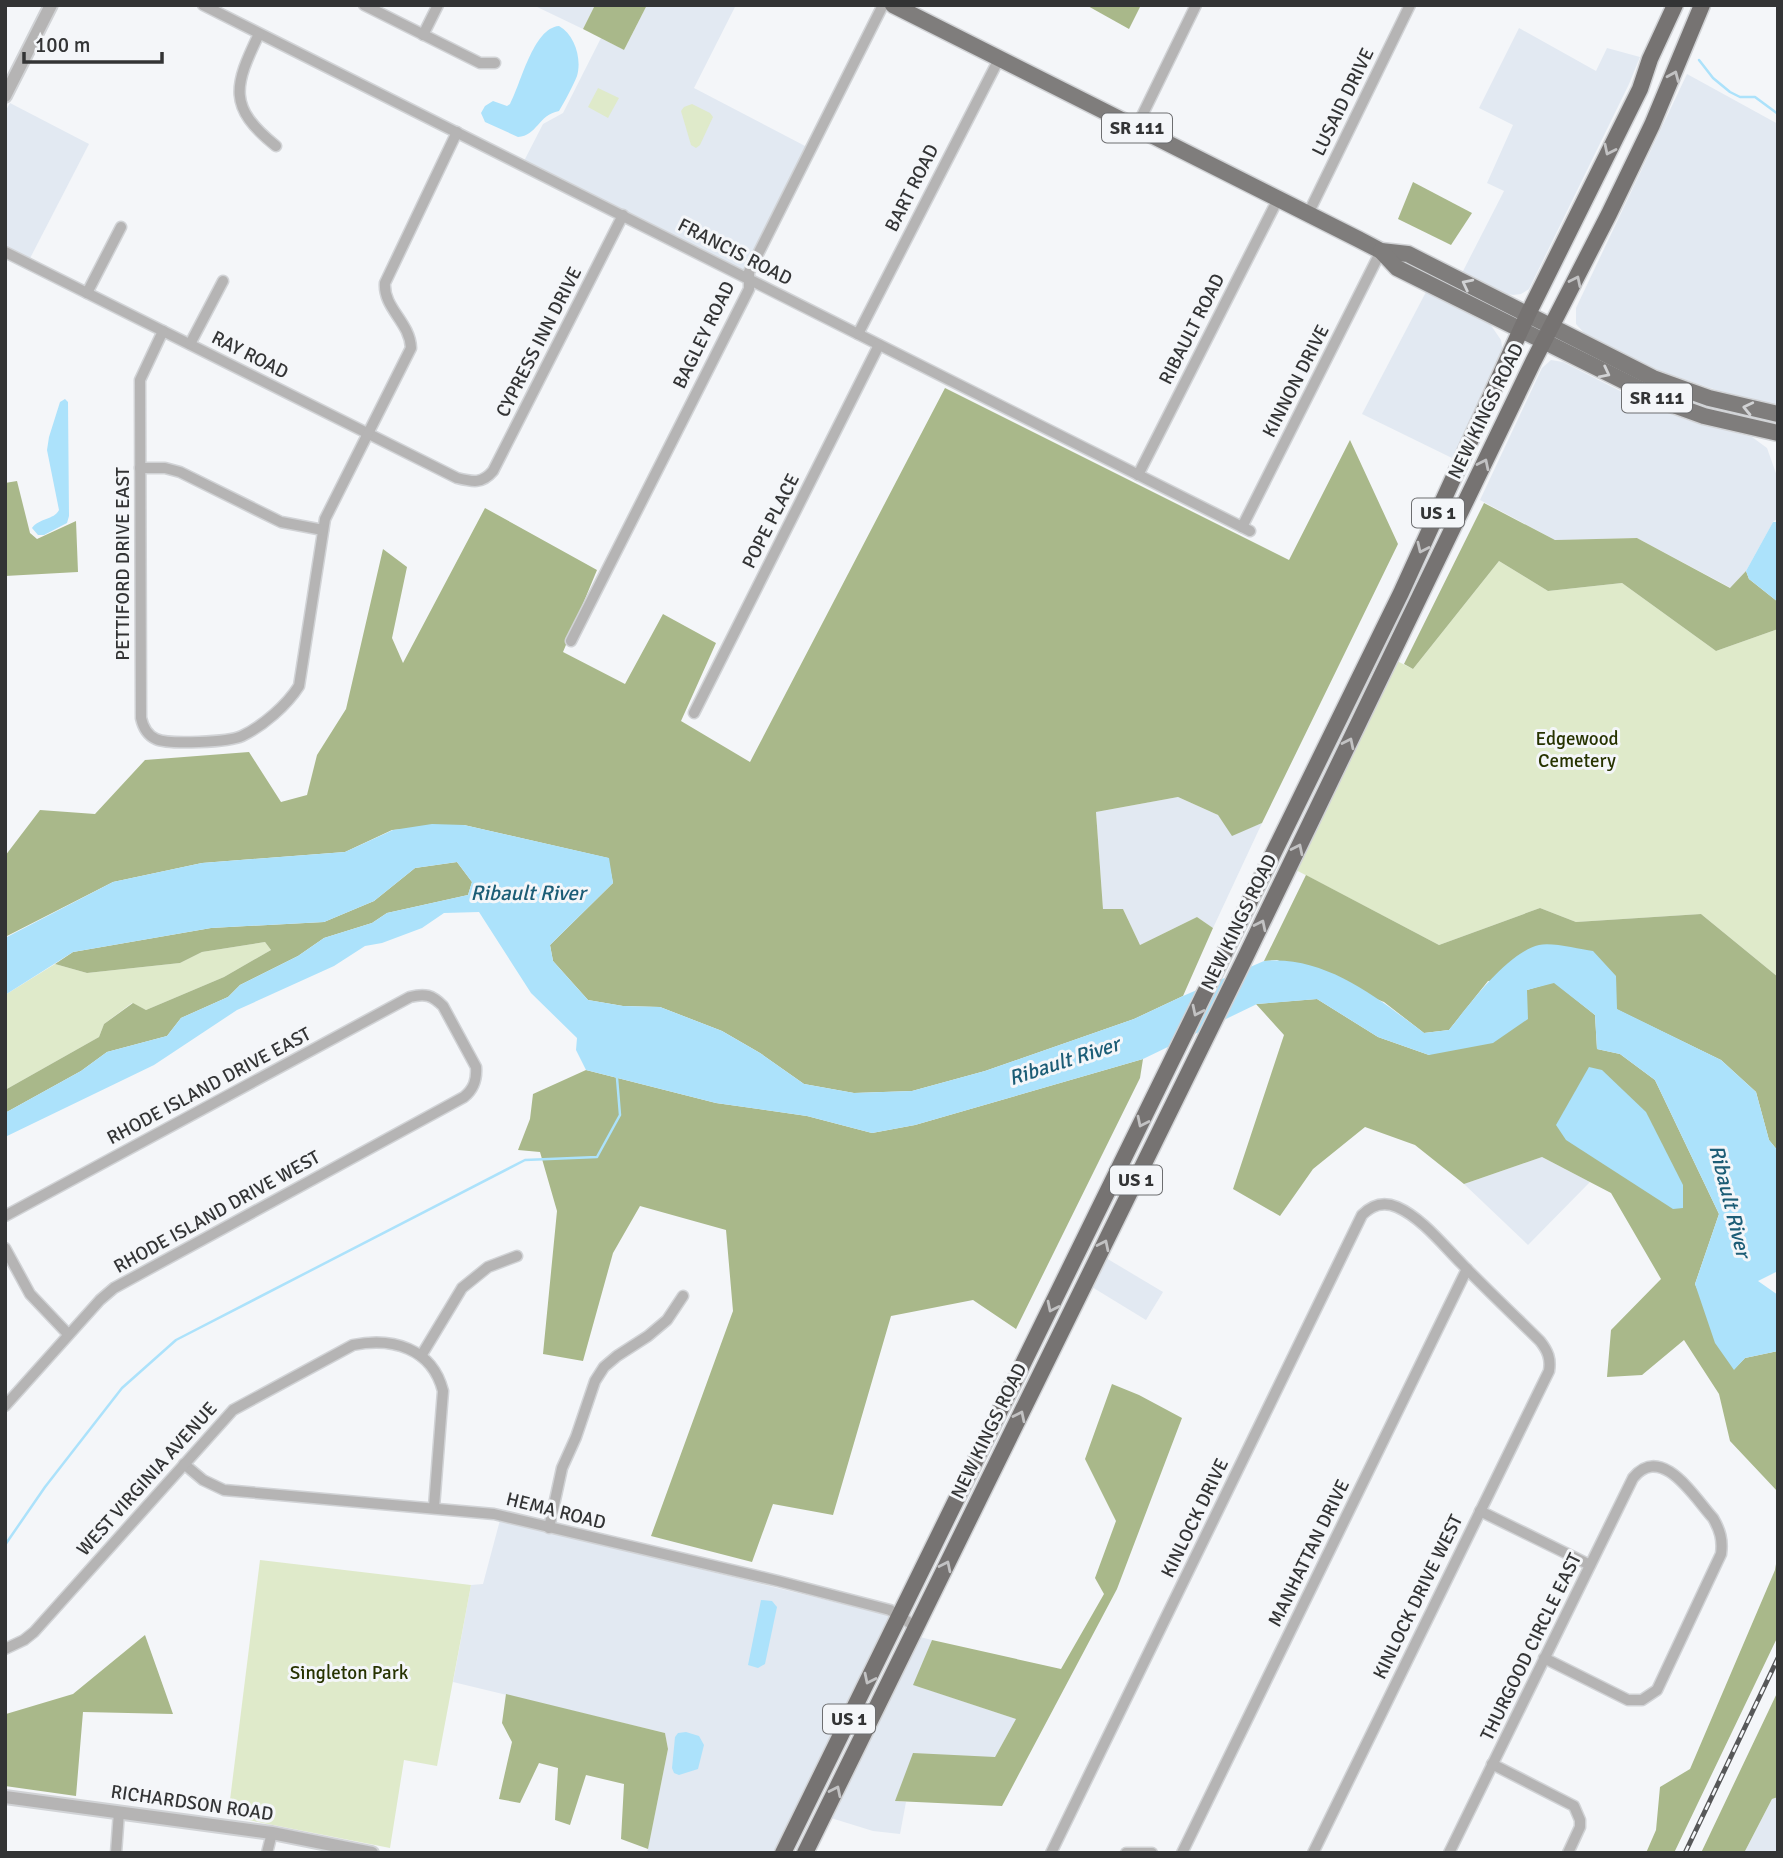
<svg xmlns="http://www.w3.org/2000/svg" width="1783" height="1858" viewBox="0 0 1783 1858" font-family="Signika,sans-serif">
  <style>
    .built { fill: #e2e9f2 }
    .green { fill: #dfeaca }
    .forest { fill: #a9b88a }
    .water { fill: #ace2fb }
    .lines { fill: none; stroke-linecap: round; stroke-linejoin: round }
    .stream { stroke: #ace2fb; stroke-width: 2.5 }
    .minor-casing { stroke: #d1d3d6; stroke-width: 13 }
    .tertiary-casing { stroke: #d1d3d6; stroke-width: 16 }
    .primary-casing { stroke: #d1d3d6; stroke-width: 19 }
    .trunk-casing { stroke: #d1d3d6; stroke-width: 19 }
    .minor { stroke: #b5b4b4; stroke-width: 10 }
    .tertiary { stroke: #b5b4b4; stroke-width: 12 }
    .primary { stroke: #7f7d7c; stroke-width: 16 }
    .trunk { stroke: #767372; stroke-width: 16 }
    .rail-casing { stroke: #575859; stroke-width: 5 }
    .rail { stroke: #f4f6f9; stroke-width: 2.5; stroke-dasharray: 8; stroke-linecap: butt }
    .oneway { stroke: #c2c2c3 }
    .oneway2 { stroke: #d1d2d4 }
    .labels { text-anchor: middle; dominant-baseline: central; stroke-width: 6; stroke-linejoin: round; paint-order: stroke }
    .shield { fill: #f4f6f9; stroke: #6d6e70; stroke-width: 2 }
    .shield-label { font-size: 18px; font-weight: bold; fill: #333435 }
    .street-label { font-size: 19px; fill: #333435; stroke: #f4f6f9 }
    .park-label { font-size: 19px; fill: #273300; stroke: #f4f6f9 }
    .water-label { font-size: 21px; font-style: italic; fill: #1c5d76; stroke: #f4f6f9 }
  </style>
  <rect width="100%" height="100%" fill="#f4f6f9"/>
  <g class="built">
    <path d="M533 5H595L583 29Z"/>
    <path d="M647 5H736L694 88 807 147 743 272 524 161 543 124 563 113 601 38 624 50Z"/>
    <path d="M1519 28 1596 71 1607 48 1640 57 1629 84 1529 289 1521 294 1513 295 1502 293 1462 273 1504 191 1487 183 1513 125 1479 108Z"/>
    <path d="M1687 74 1778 124V406L1737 397 1660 371 1587 336 1576 324V308Z"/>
    <path d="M10 103 89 144 25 268 5 258V112Z"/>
    <path d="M1426 292 1490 324 1501 340 1503 353 1454 459 1362 414Z"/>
    <path d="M1551 360 1563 362 1638 400 1687 420 1752 437 1767 448 1778 479V518L1773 522 1746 571 1731 588 1637 538 1555 540 1480 500 1542 368Z"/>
    <path d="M1178 797 1218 815 1232 835 1262 823 1213 928 1197 917 1140 945 1123 909H1103L1096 812Z"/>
    <path d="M1542 1157 1590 1182 1528 1245 1464 1184Z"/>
    <path d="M1106 1258 1163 1292 1146 1320 1092 1287Z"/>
    <path d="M500 1520 892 1616 776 1853H647L668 1749 665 1733 453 1682 471 1585 483 1584Z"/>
    <path d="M920 1637 932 1640 914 1685 1016 1719 995 1757 896 1801 906 1802 900 1834 873 1831 831 1818Z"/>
    <path d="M1778 1797V1853H1744L1772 1799Z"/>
  </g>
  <g class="green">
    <path d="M598 88 619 98 608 118 588 107Z"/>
    <path d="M692 104 710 113 713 117 700 145 696 148 691 145 681 111 684 107Z"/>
    <path d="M1499 561 1548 591 1622 583 1716 651 1778 629V977L1701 914 1576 922 1540 908 1439 945 1294 869 1397 661 1413 669Z"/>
    <path d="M265 942 271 950 224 977 146 1010 132 1003 104 1024 99 1037 5 1090V995L55 964 87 973 180 963 202 952Z"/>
    <path d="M260 1560 471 1585 437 1766 404 1760 390 1848 228 1816Z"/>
  </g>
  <g class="forest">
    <path d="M595 5H647L624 50 583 29Z"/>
    <path d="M1086 5H1141L1129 29Z"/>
    <path d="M1413 182 1472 213 1451 245 1398 219Z"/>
    <path d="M945 388 1289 560 1350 440 1398 544 1262 823 1232 836 1218 815 1178 797 1096 812 1103 909H1123L1140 945 1197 917 1213 928 1183 996 1134 1019 985 1071 912 1091 854 1093 804 1084 760 1053 722 1031 660 1007 623 1006 588 1000 553 961 550 945 613 883 608 858 464 825 392 830 345 852 202 863 113 882 5 937V856L40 810 95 814 145 760 249 752 281 802 307 795 317 755 346 709 383 549 407 567 392 638 403 663 485 508 597 570 563 652 625 684 663 614 716 643 681 721 750 762Z"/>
    <path d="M17 481 30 533 37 539 76 521 78 572 5 576V483Z"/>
    <path d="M1484 503 1555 540 1637 538 1730 588 1746 571 1749 579 1778 602V629L1716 651 1622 583 1548 591 1499 561 1413 669 1404 664Z"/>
    <path d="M457 862 472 882 468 895 387 913 372 923 324 938 298 956 240 985 228 997 181 1018 167 1036 107 1052 81 1071 5 1113V1090L99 1037 104 1024 133 1003 146 1010 224 977 271 950 265 942 202 952 180 963 87 973 55 964 73 952 211 928 324 922 374 901 415 868Z"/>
    <path d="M1306 875 1439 945 1540 908 1576 922 1701 914 1778 977V1151L1769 1140 1756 1092 1721 1060 1616 1009V976L1488 981 1449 1030 1424 1033 1384 1002 1277 960 1264 961Z"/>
    <path d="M1554 982 1595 1015 1597 1049 1620 1054 1655 1080 1719 1214 1695 1284 1734 1369 1745 1358 1778 1351V1492L1730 1441 1719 1394 1684 1340 1642 1375 1607 1377 1611 1330 1661 1279 1611 1193 1542 1157 1464 1184 1415 1145 1365 1127 1313 1169 1280 1216 1233 1189 1284 1035 1256 1004 1317 999 1378 1037 1429 1055 1527 990Z"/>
    <path d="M1143 1059 1140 1078 1016 1329 973 1300 891 1316 833 1515 773 1504 752 1562 651 1536 733 1311 726 1230 640 1206 613 1253 583 1361 543 1354 557 1211 540 1152 518 1150 530 1119 533 1094 586 1070 716 1103 807 1116 872 1133 915 1125Z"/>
    <path d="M1112 1384 1139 1395 1182 1418 1117 1589 1002 1806 895 1801 913 1753 995 1757 1016 1719 913 1685 932 1640 1061 1669 1104 1594 1095 1578 1116 1521 1085 1459Z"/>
    <path d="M1778 1552V1636L1674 1853H1646L1656 1830 1660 1787 1690 1769 1775 1570Z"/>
    <path d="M145 1635 173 1714 83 1712 76 1796 5 1786 6 1714 73 1694Z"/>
    <path d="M1778 1691V1797L1772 1799 1744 1853H1701Z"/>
    <path d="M506 1694 665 1733 668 1749 648 1849 621 1839 624 1784 586 1775 570 1825 555 1820 558 1768 539 1763 520 1803 499 1799 512 1742 502 1723Z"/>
  </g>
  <g class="water">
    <path d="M559 26C575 35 582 59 577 76 573 86 565 101 559 111 538 115 537 136 518 137L485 122 481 113 485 106 493 101 507 106 510 104C521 84 533 28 559 26Z"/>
    <path d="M65 399 68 402 69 516 67 523 44 535H38L32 528C39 518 54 520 59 510L47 450 49 437 60 402Z"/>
    <path d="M1773 522H1778V602L1749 579 1746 571Z"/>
    <path d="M432 824 464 825 609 858 613 883 550 945 553 961 588 1000 623 1006 660 1007 722 1031 760 1053 804 1084 854 1093 912 1091 985 1071 1134 1019 1183 996 1264 961C1325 955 1378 998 1424 1033L1449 1030C1469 1005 1507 953 1539 945 1552 942 1579 949 1593 951L1616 976 1617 1009 1721 1060 1756 1092 1769 1140 1778 1151V1271L1758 1281 1778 1295V1351L1745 1358 1734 1370 1715 1343 1695 1284 1719 1214 1655 1080 1620 1054 1597 1049 1595 1015 1554 983 1527 990 1528 1019 1493 1043 1429 1055 1378 1037 1317 999 1257 1004 1143 1059 915 1125 872 1133 807 1116 716 1103 586 1070 576 1050 577 1038 531 993 479 912 444 913 422 928 382 943 365 946 334 966 237 1010 154 1065 5 1137V1113L81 1071 107 1052 167 1036 181 1018 228 997 240 985 298 956 324 938 372 923 387 913 468 895 472 882 457 862 415 868 374 901 324 922 211 928 73 952 5 995V938L113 882 202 863 345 852 393 830Z"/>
    <path d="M1589 1067 1602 1070 1646 1112 1683 1185V1208L1673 1209 1566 1140 1556 1125Z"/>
    <path d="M761 1600 772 1601 777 1607 765 1664 758 1668 748 1665Z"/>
    <path d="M686 1732 699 1736 704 1745 698 1769 679 1775 674 1773 672 1768 675 1737 678 1733Z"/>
  </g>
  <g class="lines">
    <g class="stream">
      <path d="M1699 60 1713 78 1730 92 1740 97H1755L1778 114"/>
      <path d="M5 1545 45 1487 122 1388 176 1340 525 1160 597 1157 620 1115 617 1078"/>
    </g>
    <defs>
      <g id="minor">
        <path d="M203 5 1250 531"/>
        <path d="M364 5 480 63H495"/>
        <path d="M259 34C234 86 227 107 276 146"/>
        <path d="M423 35 438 5"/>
        <path d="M1136 128 1196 5"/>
        <path d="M1308 214 1410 5"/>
        <path d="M5 252 457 478C473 482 482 484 493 471L623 215"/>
        <path d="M87 293 121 227"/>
        <path d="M163 331 140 380 141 718C143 727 147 735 156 739 169 745 229 742 242 736 263 726 287 705 299 686L325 519 411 348C410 322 383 308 385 283L457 132"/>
        <path d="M858 334 999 59"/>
        <path d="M190 344 223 281"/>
        <path d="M140 468H165L180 472 281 522 323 530"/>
        <path d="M1138 475 1278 199"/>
        <path d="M1242 527 1381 251"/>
        <path d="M571 641 749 289V272L883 5"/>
        <path d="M694 713 879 345"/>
        <path d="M5 1216 410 997C425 993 432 995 443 1006L476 1067C477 1080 474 1089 464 1097L114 1288 100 1300 5 1406"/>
        <path d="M5 1248 30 1294 68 1334"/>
        <path d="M421 1356 462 1288 488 1267 517 1256"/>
        <path d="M184 1464 203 1480 224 1490 494 1514 778 1581 890 1610 916 1627"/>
        <path d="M1480 1511 1590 1565"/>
        <path d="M549 1528 562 1468 576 1437 595 1381 604 1367 617 1356 648 1336 667 1320 683 1296"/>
        <path d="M5 1649 24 1640 34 1632 233 1410 353 1345C392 1337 432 1348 443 1391L434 1507"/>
        <path d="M1492 1764 1574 1806 1580 1820V1827L1568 1853"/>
        <path d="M116 1853 119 1812"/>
        <path d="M267 1853 272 1833"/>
        <path d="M1051 1853 1362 1215C1372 1205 1383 1201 1397 1207 1422 1218 1443 1245 1462 1264 1487 1290 1514 1315 1540 1341 1548 1351 1551 1359 1549 1371L1313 1853"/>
        <path d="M1126 1853H1152"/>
        <path d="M1182 1853 1467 1269"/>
        <path d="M1449 1853 1633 1478C1662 1443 1694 1497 1713 1518 1720 1530 1723 1540 1721 1554L1657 1690 1642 1700H1628L1544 1658"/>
      </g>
      <g id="tertiary">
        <path d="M5 96 51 5"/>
        <path d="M5 1797 272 1833 372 1853"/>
      </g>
      <g id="primary">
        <path d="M893 5 1358 239 1381 251 1408 254 1653 378 1709 398 1778 414"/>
        <path d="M1381 251 1397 268 1668 403 1704 416 1778 433"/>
      </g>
      <g id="trunk">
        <path d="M783 1853 1401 593 1528 314 1640 89 1650 59 1675 5"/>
        <path d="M805 1853 1246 956 1533 362 1609 214 1652 125 1702 5"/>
      </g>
    </defs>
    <use href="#minor" class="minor-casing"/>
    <use href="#tertiary" class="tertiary-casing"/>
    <use href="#primary" class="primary-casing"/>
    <use href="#trunk" class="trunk-casing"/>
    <use href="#minor" class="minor"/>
    <use href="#tertiary" class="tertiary"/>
    <use href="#primary" class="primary"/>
    <use href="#trunk" class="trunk"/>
    <defs>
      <path id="rail" d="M1685 1853 1778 1658"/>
    </defs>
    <use href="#rail" class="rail-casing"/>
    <use href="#rail" class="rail"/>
  </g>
  <defs><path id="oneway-chevron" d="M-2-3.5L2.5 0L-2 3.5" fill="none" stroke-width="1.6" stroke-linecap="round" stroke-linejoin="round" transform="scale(1.75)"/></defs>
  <g class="oneway">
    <use href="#oneway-chevron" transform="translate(1674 76) rotate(-67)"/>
    <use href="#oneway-chevron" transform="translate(1609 150) rotate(116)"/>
    <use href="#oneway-chevron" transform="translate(1576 281) rotate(-64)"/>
    <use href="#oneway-chevron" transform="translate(1484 464) rotate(-64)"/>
    <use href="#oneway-chevron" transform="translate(1422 548) rotate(115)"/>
    <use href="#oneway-chevron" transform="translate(1349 743) rotate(-64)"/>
    <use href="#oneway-chevron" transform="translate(1298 849) rotate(-64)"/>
    <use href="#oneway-chevron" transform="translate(1261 925) rotate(-64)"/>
    <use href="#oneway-chevron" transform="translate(1197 1011) rotate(116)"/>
    <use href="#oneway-chevron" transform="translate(1142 1122) rotate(116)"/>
    <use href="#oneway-chevron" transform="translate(1104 1245) rotate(-64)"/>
    <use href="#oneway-chevron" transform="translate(1052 1307) rotate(116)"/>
    <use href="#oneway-chevron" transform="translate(1020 1416) rotate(-64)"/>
    <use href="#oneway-chevron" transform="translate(946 1566) rotate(-64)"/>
    <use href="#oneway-chevron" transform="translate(869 1679) rotate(116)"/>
    <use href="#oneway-chevron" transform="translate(836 1791) rotate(-64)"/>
  </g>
  <g class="oneway2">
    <use href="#oneway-chevron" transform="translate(1467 284) rotate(-153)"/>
    <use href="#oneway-chevron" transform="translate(1605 373) rotate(27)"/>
    <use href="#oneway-chevron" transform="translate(1748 408) rotate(-167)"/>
  </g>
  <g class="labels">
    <g class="shield">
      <rect x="1102" y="113.5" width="70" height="29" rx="5"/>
      <rect x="1622" y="383.5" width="70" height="29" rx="5"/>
      <rect x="1412" y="498.5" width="52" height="29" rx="5"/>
      <rect x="1110" y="1165.5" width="52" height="29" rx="5"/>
      <rect x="823" y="1704.5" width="52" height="29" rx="5"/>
    </g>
    <g class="shield-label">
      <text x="1137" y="128">SR 111</text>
      <text x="1657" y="398">SR 111</text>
      <text x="1438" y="513">US 1</text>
      <text x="1136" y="1180">US 1</text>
      <text x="849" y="1719">US 1</text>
    </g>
    <g class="street-label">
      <text transform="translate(1343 102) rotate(-64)">LUSAID DRIVE</text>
      <text transform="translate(912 188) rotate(-63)">BART ROAD</text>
      <text transform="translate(735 252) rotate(27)">FRANCIS ROAD</text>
      <text transform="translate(1192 329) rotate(-63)">RIBAULT ROAD</text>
      <text transform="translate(704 335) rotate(-64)">BAGLEY ROAD</text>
      <text transform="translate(539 342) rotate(-63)">CYPRESS INN DRIVE</text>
      <text transform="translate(250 355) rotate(27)">RAY ROAD</text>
      <text transform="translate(1296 381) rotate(-63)">KINNON DRIVE</text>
      <text transform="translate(1486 411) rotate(-64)">NEW KINGS ROAD</text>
      <text transform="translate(771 521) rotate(-63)">POPE PLACE</text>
      <text transform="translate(123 564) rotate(-90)">PETTIFORD DRIVE EAST</text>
      <text transform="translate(1239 922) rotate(-64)">NEW KINGS ROAD</text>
      <text transform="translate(209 1086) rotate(-28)">RHODE ISLAND DRIVE EAST</text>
      <text transform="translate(217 1212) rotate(-29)">RHODE ISLAND DRIVE WEST</text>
      <text transform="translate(989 1431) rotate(-64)">NEW KINGS ROAD</text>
      <text transform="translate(147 1479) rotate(-48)">WEST VIRGINIA AVENUE</text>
      <text transform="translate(556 1511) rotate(14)">HEMA ROAD</text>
      <text transform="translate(1195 1518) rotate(-64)">KINLOCK DRIVE</text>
      <text transform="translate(1309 1553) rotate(-64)">MANHATTAN DRIVE</text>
      <text transform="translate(1418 1597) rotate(-64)">KINLOCK DRIVE WEST</text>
      <text transform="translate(1531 1647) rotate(-64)">THURGOOD CIRCLE EAST</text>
      <text transform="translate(192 1803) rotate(8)">RICHARDSON ROAD</text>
    </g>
    <g class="park-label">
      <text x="1577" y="739">Edgewood<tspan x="1577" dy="22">Cemetery</tspan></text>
      <text x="349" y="1673">Singleton Park</text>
    </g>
    <g class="water-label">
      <text x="528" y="893">Ribault River</text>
      <text transform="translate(1064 1061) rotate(-18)">Ribault River</text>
      <text transform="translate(1730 1201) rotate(76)">Ribault River</text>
    </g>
  </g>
  <rect width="1783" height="1858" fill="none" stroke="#333435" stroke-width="14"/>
  <path d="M24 52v10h138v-10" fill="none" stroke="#333435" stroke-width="3.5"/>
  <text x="35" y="52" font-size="21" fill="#333435" stroke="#f4f6f9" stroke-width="5" paint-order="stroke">100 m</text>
</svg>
